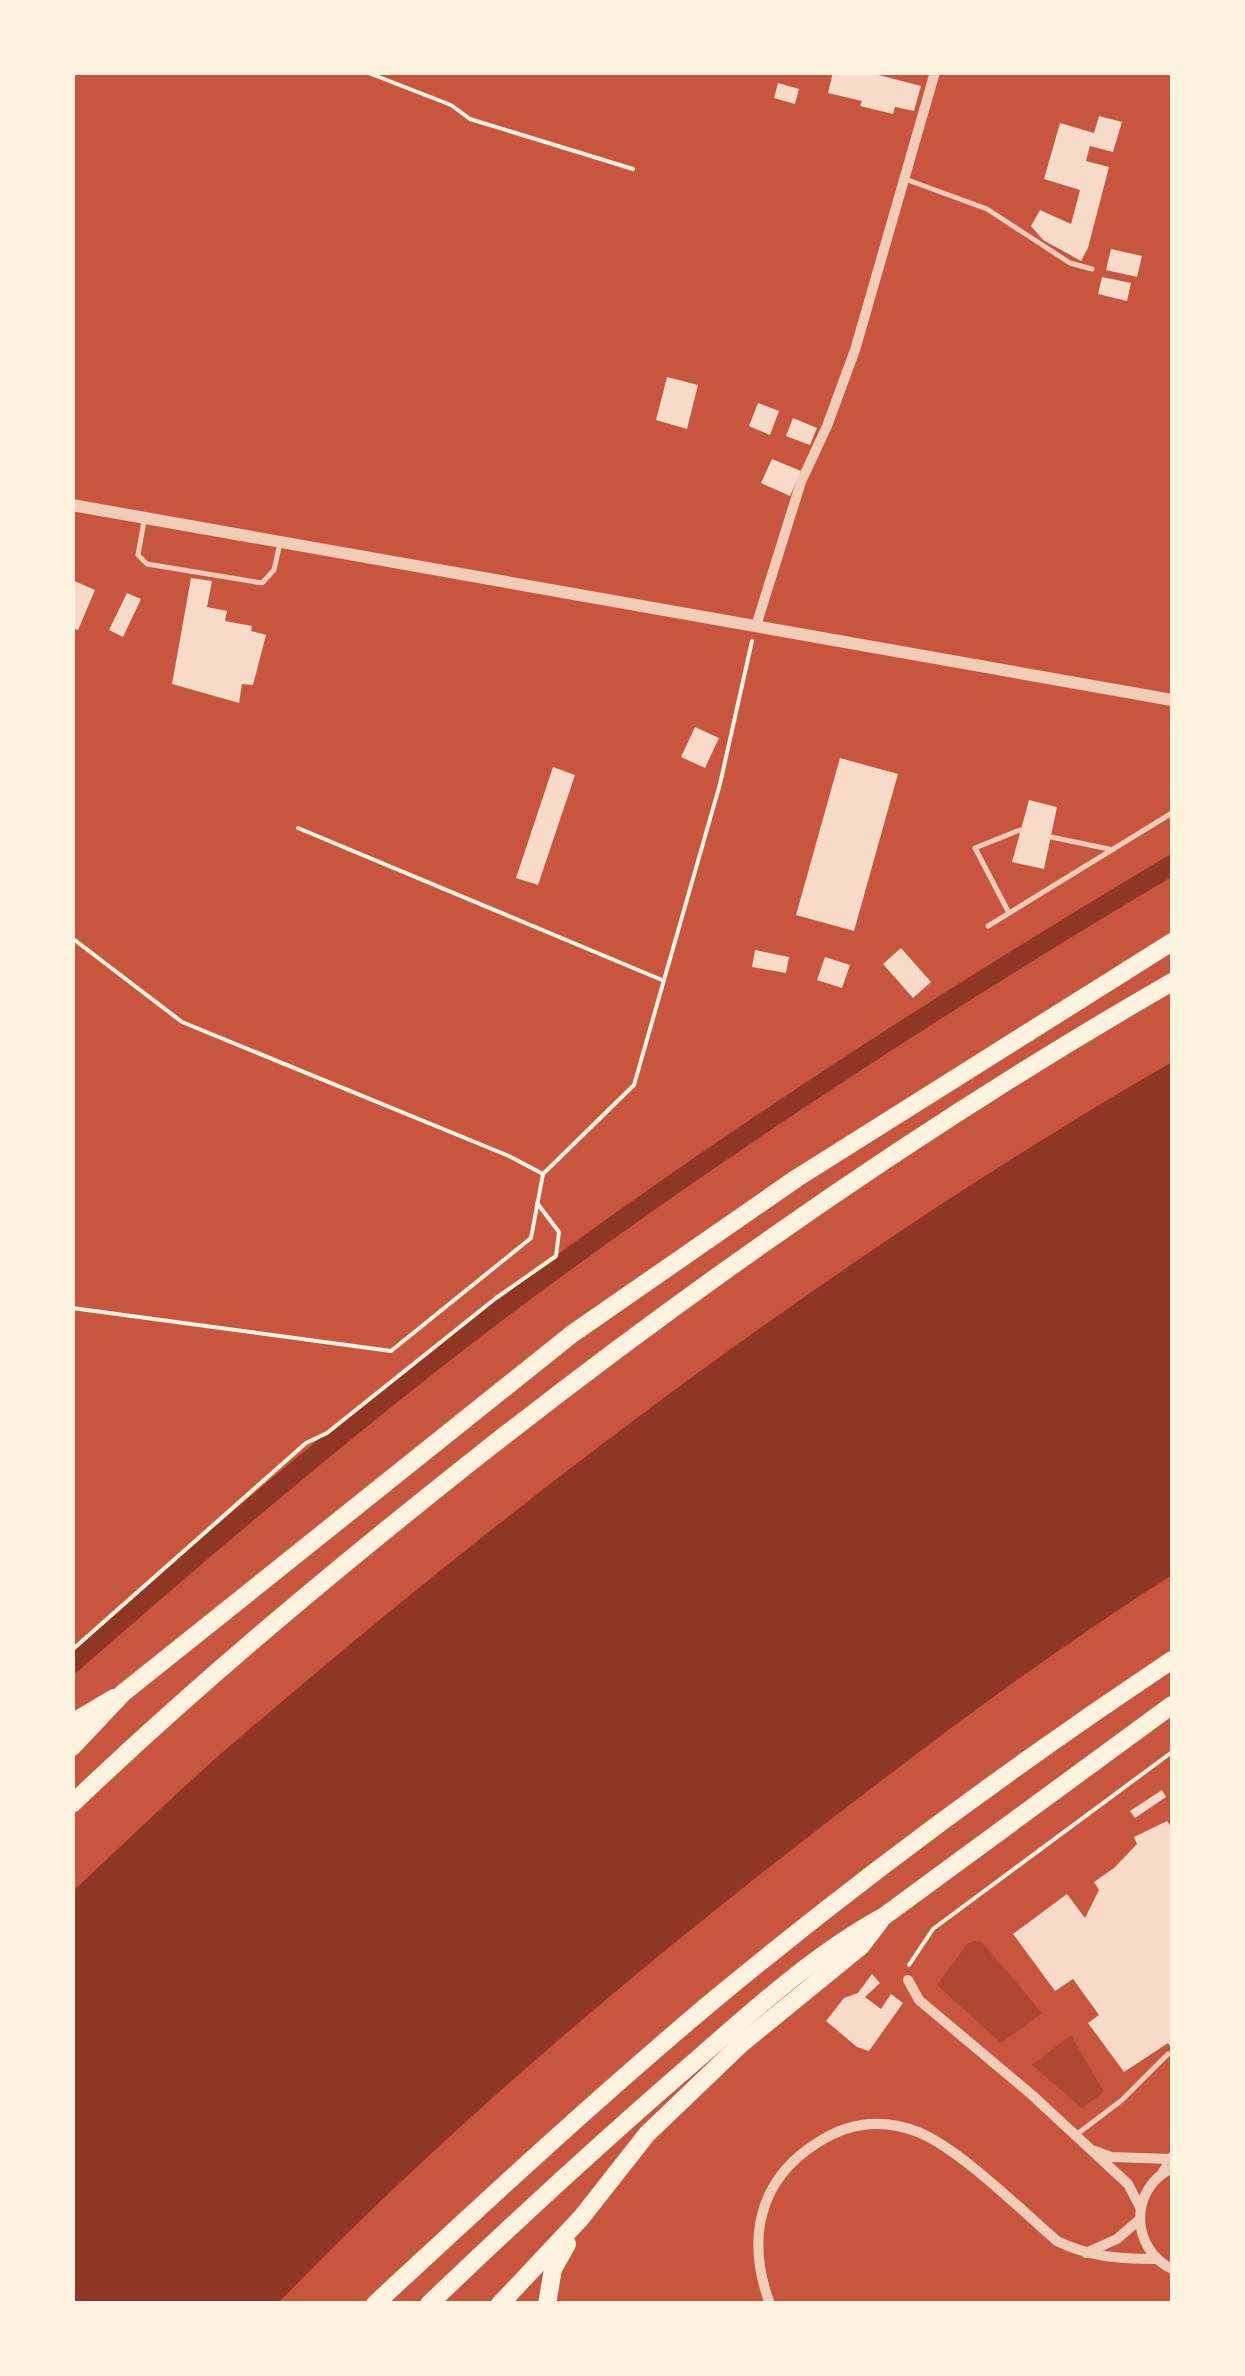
<svg xmlns="http://www.w3.org/2000/svg" width="1245" height="2376" viewBox="0 0 1245 2376" font-family="Spectral,serif">
  <style>
    .green { fill: #ae4732 }
    .water { fill: #8f3625 }
    .lines { fill: none; stroke-linecap: round; stroke-linejoin: round }
    .stream { stroke: #8f3625; stroke-width: 6 }
    .canal { stroke: #8f3625; stroke-width: 20 }
    .building { fill: #f7dbc8 }
    .path { stroke: #fff3e0; stroke-width: 4 }
    .service { stroke: #f1ccb7; stroke-width: 5 }
    .minor { stroke: #f1ccb7; stroke-width: 10 }
    .tertiary { stroke: #f1ccb7; stroke-width: 12 }
    .trunk { stroke: #fff3e0; stroke-width: 18 }
    .motorway { stroke: #fff3e0; stroke-width: 18 }
  </style>
  <rect width="100%" height="100%" fill="#c8553d"/>
  <g class="green">
    <path d="M975 1941 982 1942 1042 2013 1001 2043 937 1985 968 1943Z"/>
    <path d="M1071 2035 1104 2092 1082 2108 1032 2065Z"/>
  </g>
  <path class="water" d="M1172 1062V1575C1043 1657 920 1750 799 1844 616 1986 439 2137 278 2303H73V1891C128 1840 182 1787 239 1738 529 1489 842 1253 1172 1062Z"/>
  <g class="lines">
    <path class="stream" d="M72 1672C209 1552 347 1435 492 1324 709 1159 937 1011 1172 873"/>
    <path class="canal" d="M72 1663C211 1542 350 1422 498 1311 714 1149 940 1003 1172 865"/>
  </g>
  <g class="building">
    <path d="M833 72H867L921 86 914 111 895 107 893 114 860 106 862 101 828 93Z"/>
    <path d="M778 83 799 89 795 104 774 98Z"/>
    <path d="M1099 116 1122 122 1113 152 1090 146 1086 161 1109 167 1088 248 1081 261 1043 240 1031 226 1040 210 1071 224 1080 190 1044 179 1060 123 1094 133Z"/>
    <path d="M1111 249 1142 256 1137 277 1106 270Z"/>
    <path d="M1102 277 1131 283 1127 301 1098 294Z"/>
    <path d="M667 377 698 385 687 429 656 420Z"/>
    <path d="M758 403 779 411 770 435 749 426Z"/>
    <path d="M793 418 817 428 810 445 786 436Z"/>
    <path d="M772 459 801 471 790 496 761 483Z"/>
    <path d="M191 578 212 581 207 607 227 611 225 621 252 626 251 631 266 635 253 685 242 684 239 703 172 684Z"/>
    <path d="M72 580 95 590 78 630 72 628Z"/>
    <path d="M127 593 141 599 123 637 109 630Z"/>
    <path d="M695 727 719 738 705 768 681 757Z"/>
    <path d="M840 758 898 774 854 931 796 915Z"/>
    <path d="M553 767 575 775 538 885 516 878Z"/>
    <path d="M1029 800 1057 807 1044 869 1012 862Z"/>
    <path d="M901 948 931 982 913 998 883 964Z"/>
    <path d="M755 950 789 957 786 973 752 967Z"/>
    <path d="M825 957 850 965 842 988 817 980Z"/>
    <path d="M1162 1790 1166 1797 1135 1818 1130 1811Z"/>
    <path d="M1167 1821 1172 1828V2049L1168 2043 1124 2072 1088 2023 1099 2015 1073 1979 1055 1991 1013 1934 1067 1894 1085 1918 1099 1890 1094 1882 1114 1868 1137 1844 1134 1837Z"/>
    <path d="M872 1974 880 1983 865 1997 881 2009 891 1994 903 2003 869 2051 857 2047 826 2021 844 1998 858 1993Z"/>
  </g>
  <g class="lines">
    <g class="path">
      <path d="M366 72 451 105 470 119 633 169"/>
      <path d="M298 828 662 980"/>
      <path d="M72 938 182 1022 509 1156 543 1174"/>
      <path d="M543 1174 634 1085 720 784 752 641"/>
      <path d="M72 1308 391 1351 531 1238 543 1174"/>
      <path d="M72 1364H73"/>
      <path d="M72 1650 306 1443 327 1433 496 1298 556 1256 559 1232 537 1203"/>
      <path d="M909 1965 933 1929 1172 1752"/>
    </g>
    <g class="service">
      <path d="M905 179 987 209 1070 263 1092 269"/>
      <path d="M144 521 138 555 147 564 262 583 274 570 280 543"/>
      <path d="M1051 837 1109 849"/>
      <path d="M1009 913 975 848 1020 830"/>
      <path d="M988 926 1172 813"/>
      <path d="M1076 2135 1122 2100 1168 2054"/>
      <path d="M1158 2175 1172 2153"/>
    </g>
    <g class="minor">
      <path d="M756 626 801 482 827 426 855 350 935 72"/>
      <path d="M908 1980 919 2000 1032 2095 1128 2184 1140 2207"/>
      <path d="M1095 2151 1111 2157 1172 2159"/>
      <path d="M1172 2168C1129 2189 1130 2248 1172 2269"/>
      <path d="M1086 2253 1117 2239 1139 2220"/>
      <path d="M770 2304C746 2240 758 2180 817 2143 849 2122 882 2118 918 2132 960 2149 1021 2210 1057 2241 1089 2257 1120 2259 1156 2259"/>
    </g>
    <path class="tertiary" d="M72 505 1172 700"/>
    <g class="trunk">
      <path d="M72 1723 114 1698"/>
      <path d="M72 1747 123 1693 572 1334 797 1178 1172 942"/>
      <path d="M429 2304C518 2219 608 2136 701 2056 757 2007 817 1953 883 1917L1172 1705"/>
      <path d="M500 2304 581 2218 647 2134 741 2044 861 1946 880 1921"/>
      <path d="M547 2304 553 2269 567 2244"/>
    </g>
    <g class="motorway">
      <path d="M72 1804C204 1678 343 1563 486 1450 704 1279 932 1120 1172 982"/>
      <path d="M375 2304C485 2202 595 2100 709 2004 856 1882 1013 1766 1172 1660"/>
    </g>
  </g>
  <rect width="1245" height="2376" fill="none" stroke="#fff3e0" stroke-width="150"/>
</svg>
